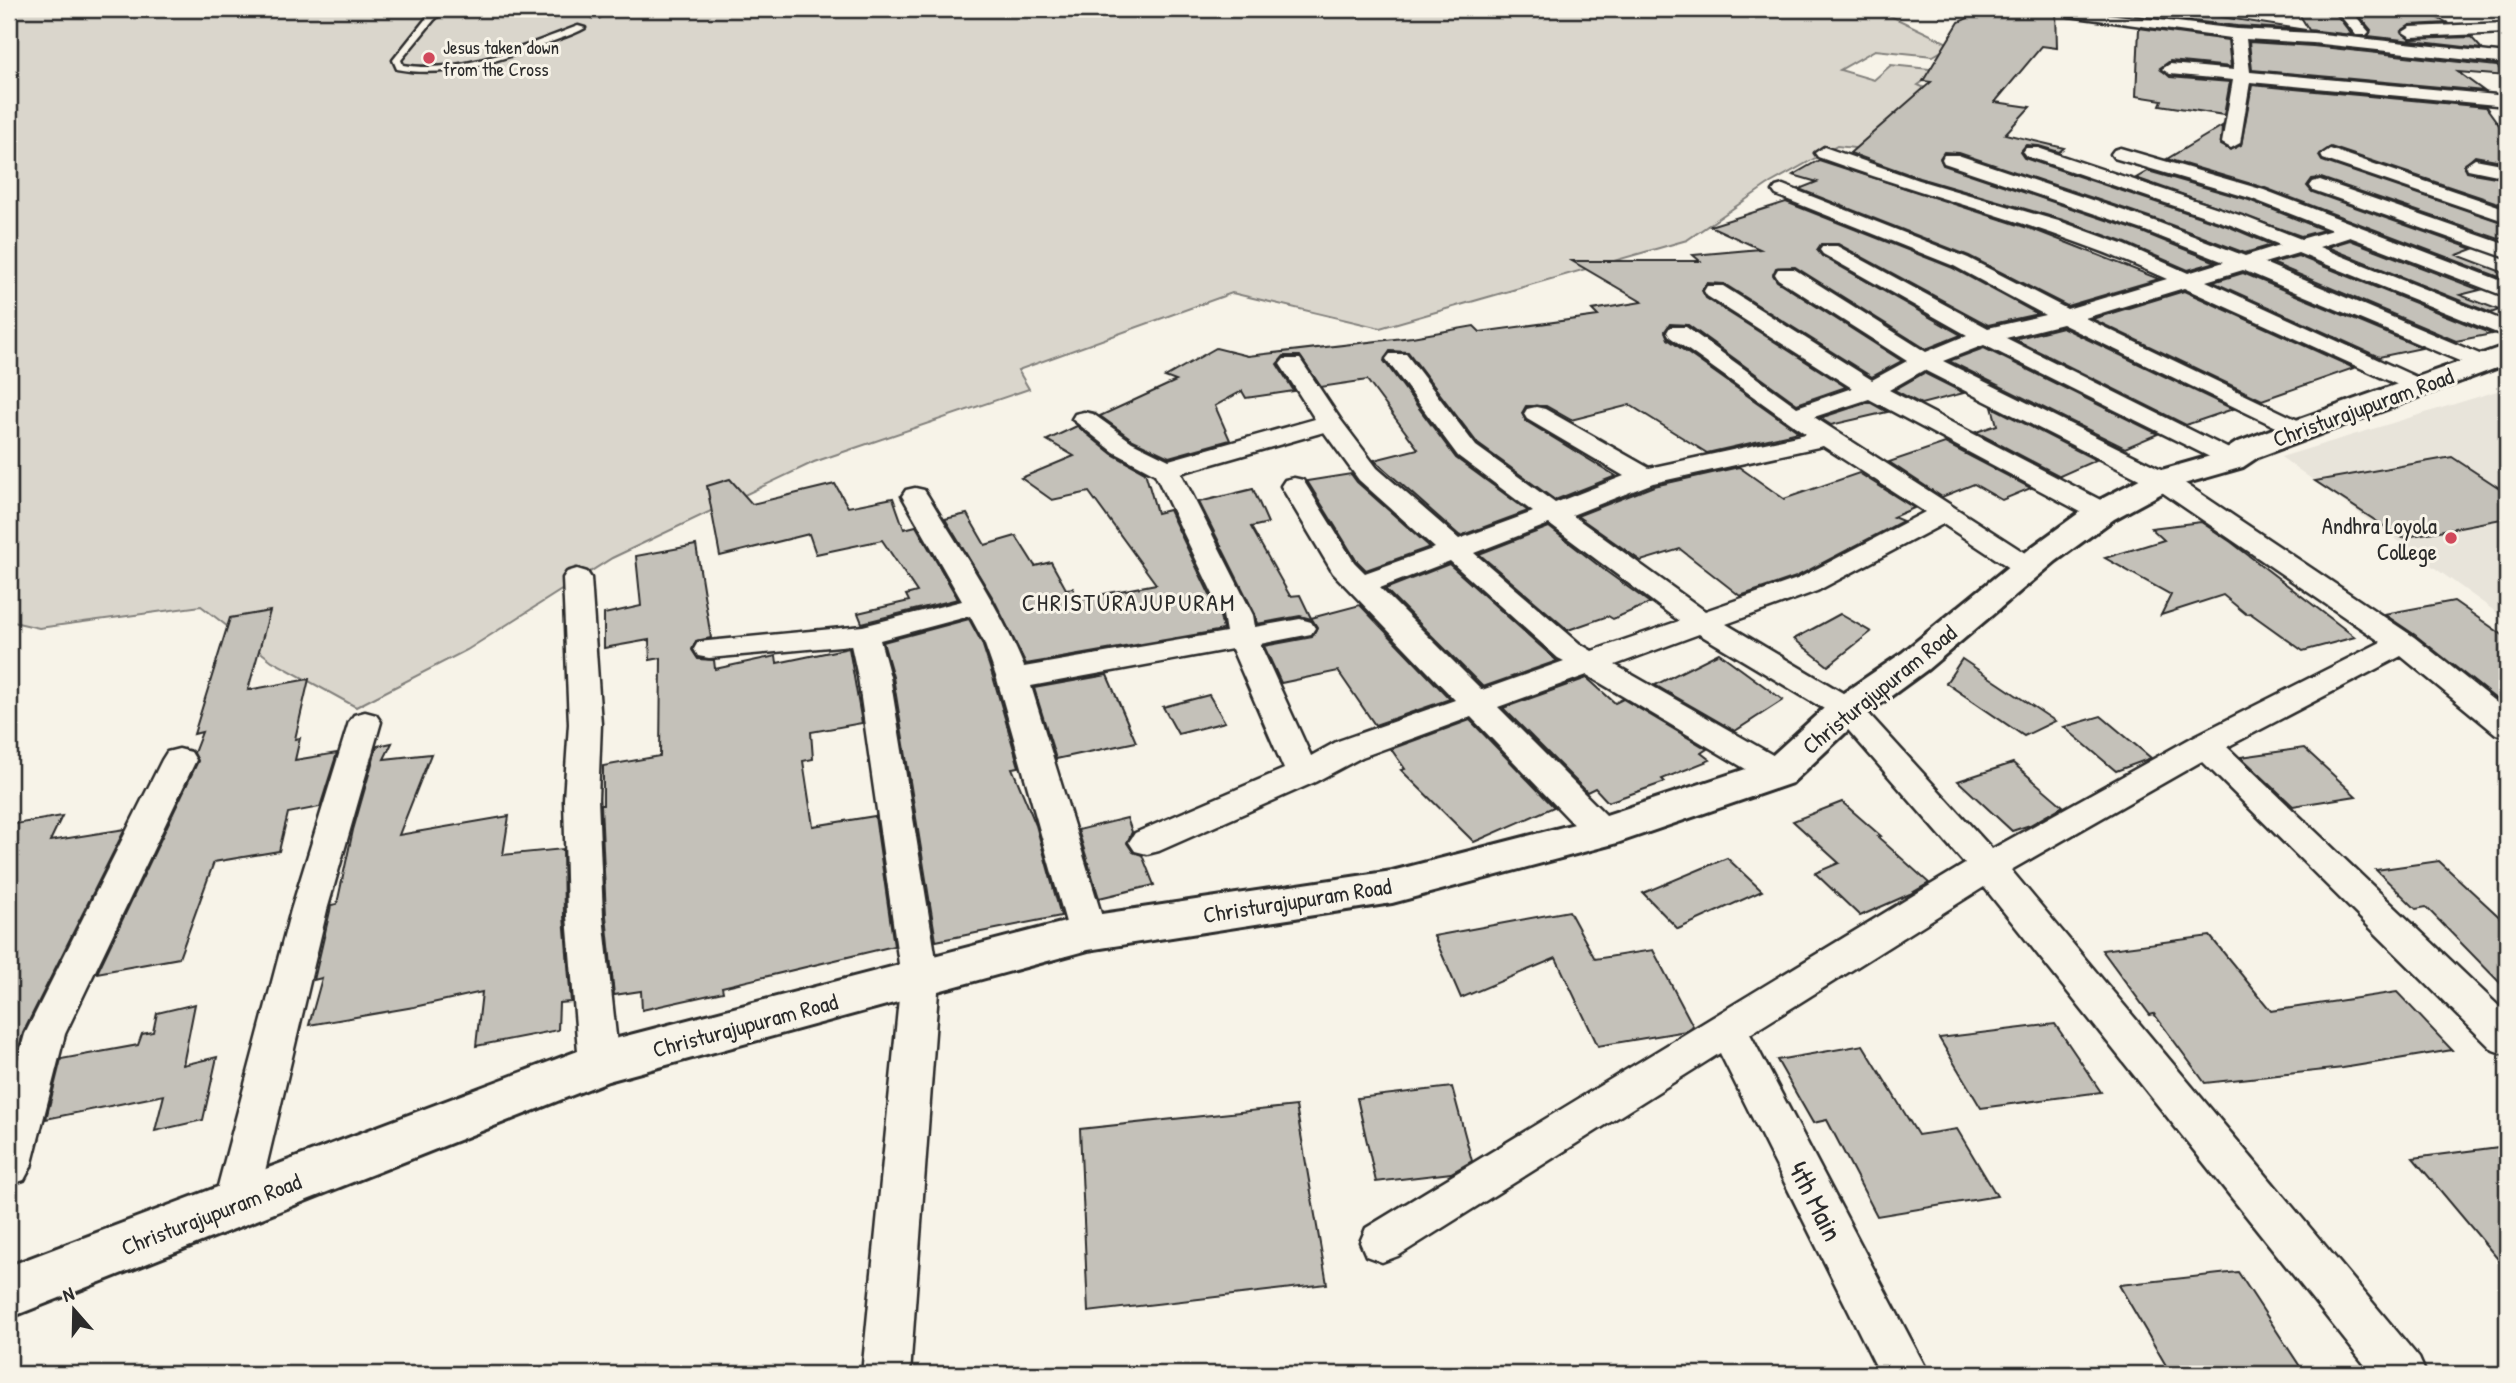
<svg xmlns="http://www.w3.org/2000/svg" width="2516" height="1383" viewBox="0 0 2516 1383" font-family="'Patrick Hand',sans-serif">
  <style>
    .built { fill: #e8e4da }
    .green { fill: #dad6cc; stroke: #82807c; stroke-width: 2 }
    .building { fill: #c4c1b9; stroke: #2b2b2b; stroke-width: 2 }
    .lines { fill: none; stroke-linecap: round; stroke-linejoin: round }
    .service-casing { stroke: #2b2b2b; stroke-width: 5 }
    .minor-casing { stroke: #2b2b2b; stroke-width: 5 }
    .tertiary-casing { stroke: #2b2b2b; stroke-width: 6 }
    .service { fill: #f7f3e8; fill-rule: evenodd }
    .minor { fill: #f7f3e8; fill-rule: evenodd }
    .tertiary { fill: #f7f3e8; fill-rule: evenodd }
    .poi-dot { fill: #d1495b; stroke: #f7f3e8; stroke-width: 2.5 }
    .labels { text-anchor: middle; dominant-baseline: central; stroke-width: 6; stroke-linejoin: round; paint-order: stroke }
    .far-poi-label { font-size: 19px; fill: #2b2b2b; stroke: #f7f3e8; text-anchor: start }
    .street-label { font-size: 23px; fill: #2b2b2b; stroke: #f7f3e8 }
    .poi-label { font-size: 23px; fill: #2b2b2b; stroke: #f7f3e8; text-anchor: end }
    .neighbourhood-label { font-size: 24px; letter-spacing: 2px; fill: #2b2b2b; stroke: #f7f3e8 }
    .near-street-label { font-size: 28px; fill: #2b2b2b; stroke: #f7f3e8 }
  </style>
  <rect width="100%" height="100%" fill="#f7f3e8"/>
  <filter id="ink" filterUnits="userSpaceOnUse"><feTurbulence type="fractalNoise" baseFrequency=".0143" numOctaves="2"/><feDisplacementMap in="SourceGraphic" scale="14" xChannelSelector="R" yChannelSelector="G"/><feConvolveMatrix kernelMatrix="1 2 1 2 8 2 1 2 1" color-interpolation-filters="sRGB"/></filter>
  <g filter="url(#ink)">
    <path class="built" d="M2507 388V620L2281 457Z"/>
    <path class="green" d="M9 9H1876L1952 45 1933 56 1875 50 1840 70 1874 80 1891 65 1939 70 1918 85 1973 109 1905 154 1837 146 1767 185 1687 240 1380 328 1232 293 1018 370 1029 389 814 462 612 558 467 650 356 707 272 661 201 606 39 628 9 621Z"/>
    <g class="building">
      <path d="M1987 9H2056L2057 48 2042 46 1995 102 2030 107 2005 134 2064 148 2059 152 2039 146 2026 145 2020 152 2024 158 2230 227 2272 245 2245 253 2158 220 1959 153 1944 152 1940 158 1943 165 2142 232 2216 262 2188 270 2126 243 2063 220 1919 178 1850 153 1931 82 1923 81 1959 22Z"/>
      <path d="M2296 9H2332L2352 35 2309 30Z"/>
      <path d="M2353 9H2418L2448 23 2410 25 2401 31 2410 39 2471 37 2482 49 2368 36 2371 30Z"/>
      <path d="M2172 12 2207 18 2209 15 2306 30 2237 26 2165 18Z"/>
      <path d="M2139 28 2228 40 2231 67 2170 61 2160 68 2170 77 2230 82 2224 115 2160 105 2162 100 2136 96Z"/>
      <path d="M2249 42 2313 46 2497 66 2507 76 2458 72 2484 91 2252 70Z"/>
      <path d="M2252 85 2486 107 2507 136V162L2475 156 2464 166 2467 172 2507 179V206L2331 147 2319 156 2322 161 2507 224V237L2499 239 2321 178 2312 179 2307 186 2312 192 2473 249 2457 255 2507 274V280L2265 188 2167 159 2222 126 2221 145 2230 150 2241 145Z"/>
      <path d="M1819 160 2037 231 2159 279 2067 306 1969 256 1799 189 1817 182 1793 175Z"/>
      <path d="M2148 171 2249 200 2324 230 2301 236 2136 178Z"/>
      <path d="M1786 202 1953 268 2038 314 1988 325 1838 244H1821L1817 250 1822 256 1961 335 1926 349 1795 267 1776 268 1773 275 1777 281 1902 361 1872 377 1724 284 1707 283 1702 290 1706 298 1846 387 1797 404 1688 325 1670 324 1665 331 1668 339 1799 432 1707 453 1630 405 1571 420 1546 406H1526L1522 413 1526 421 1616 476 1555 500 1478 444 1408 352 1390 351 1384 361 1456 458 1528 511 1460 536 1374 460 1418 449 1367 380 1321 387 1300 356H1284L1277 364 1294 391 1246 398 1242 391 1215 406 1230 440 1169 457 1133 440 1100 416 1176 381 1165 377 1216 348 1248 356 1412 337 1474 326 1480 332 1598 316 1592 310 1642 302 1572 261H1700L1693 255 1760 249 1710 226Z"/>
      <path d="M2350 240 2480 290 2460 295 2499 310 2491 313 2327 247Z"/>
      <path d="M2298 256 2492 334 2456 341 2272 263Z"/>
      <path d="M2243 273 2422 348 2379 357 2213 282Z"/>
      <path d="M2184 291 2354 368 2262 400 2092 319Z"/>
      <path d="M2062 327 2233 409 2186 425 2014 339Z"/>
      <path d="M1984 348 2158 434 2125 448 1949 361Z"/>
      <path d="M1924 373 1964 393 1921 404 1894 390Z"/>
      <path d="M1869 402 1887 412 1831 425 1820 418Z"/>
      <path d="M1992 407 2096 460 2060 476 1976 432 1997 425Z"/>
      <path d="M1077 426 1112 454 1145 472 1157 513 1169 510 1220 616 1223 630 1026 664 994 600 945 519 967 514 985 545 1016 536 1035 566 1051 562 1066 589 1073 588 1078 599 1156 584 1089 492 1052 500 1021 478 1074 456 1047 440Z"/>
      <path d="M1945 443 2031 488 2002 500 1974 484 1942 497 1889 462Z"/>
      <path d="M2452 457 2507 493V518L2402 538 2315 481Z"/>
      <path d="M1739 467 1784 499 1859 473 1914 508 1893 517 1903 521 1796 577 1740 596 1680 549 1641 561 1577 516 1654 486Z"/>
      <path d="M1351 474 1357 482 1430 547 1366 570 1356 560 1307 481Z"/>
      <path d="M730 479 752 504 835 484 848 507 893 498 904 529 916 526 958 599 862 623 858 613 909 601 906 595 917 592 882 540 816 554 809 534 720 556 707 486Z"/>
      <path d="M1253 489 1268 523 1251 527 1290 596 1300 595 1311 618 1360 605 1450 699 1375 725 1338 671 1281 683 1264 646 1312 637 1317 627 1312 619 1300 616 1257 624 1255 614 1199 502Z"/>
      <path d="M2201 522 2231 542 2355 637 2303 651 2250 613 2246 614 2223 595 2161 615 2171 595 2105 558 2164 540 2151 528Z"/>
      <path d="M1549 527 1607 572 1650 603 1613 619 1608 616 1568 630 1479 554Z"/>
      <path d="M696 545 711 638 696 641 692 650 698 659 714 660 715 669 776 656 777 663 849 648 862 723 811 732 813 759 803 761 813 826 875 816 894 946 722 987 723 992 642 1010 641 991 614 995 606 916 601 805H603V766L660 756 661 658 650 660 649 640 604 648V614L641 606 636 556Z"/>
      <path d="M1449 564 1556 660 1557 661 1483 687 1385 589Z"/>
      <path d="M2454 601 2507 638V697L2496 699 2415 635 2384 614Z"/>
      <path d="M270 611 248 690 309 679 295 739 300 738 295 760 337 753 320 807 288 813 279 851 214 862 179 958 97 973 198 761 194 753 202 732 194 734 230 618Z"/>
      <path d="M1840 614 1871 632 1828 666 1794 639Z"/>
      <path d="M969 619 982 643 994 680 1019 767 1012 768 1036 825 1061 916 936 941 893 677 883 642Z"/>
      <path d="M1719 653 1783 700 1735 731 1655 685Z"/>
      <path d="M1962 659 2055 721 2024 736 1946 683Z"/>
      <path d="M1107 675 1136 742 1056 759 1034 688Z"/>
      <path d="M1587 678 1615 703 1623 699 1707 749 1701 753 1710 760 1662 779 1665 782 1608 802 1595 788 1587 792 1503 708Z"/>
      <path d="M1209 695 1225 722 1178 734 1163 707Z"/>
      <path d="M2101 716 2151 758 2116 771 2064 727Z"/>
      <path d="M1470 720 1554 807 1474 842 1401 770 1405 769 1391 749Z"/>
      <path d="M392 743 384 759 431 754 399 835 509 816 503 855 563 849 564 916 571 1002 559 1003 558 1030 476 1046 482 992 414 1007 309 1025 322 978 314 980 330 911 331 905 337 904 353 830 377 746Z"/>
      <path d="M2304 748 2356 796 2293 806 2241 757Z"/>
      <path d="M2013 763 2063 806 2030 825 2012 831 1958 781Z"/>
      <path d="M1842 802 1881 836 1878 837 1929 883 1910 894 1860 916 1815 873 1839 863 1793 821Z"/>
      <path d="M62 816 50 841 125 829 23 1033 9 1083V825Z"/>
      <path d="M1127 818 1132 832 1127 843 1133 852 1142 855 1154 885 1099 898 1078 830Z"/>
      <path d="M1727 858 1762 891 1678 929 1643 893Z"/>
      <path d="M2439 861 2507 924V990L2426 907 2416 909 2376 870Z"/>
      <path d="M1569 911 1595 959 1653 950 1693 1026 1686 1031 1598 1046 1556 958 1461 998 1434 936Z"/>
      <path d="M2210 936 2271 1011 2397 992 2452 1050 2343 1068 2205 1083 2154 1014 2150 1015 2102 950Z"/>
      <path d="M195 1004 183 1065 217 1057 203 1120 155 1131 164 1095 46 1119 61 1059 138 1045 142 1034 153 1032 157 1013Z"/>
      <path d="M2055 1024 2101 1092 1981 1108 1939 1038Z"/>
      <path d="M1863 1045 1918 1135 1957 1129 1997 1196 1877 1216 1827 1120 1813 1123 1777 1060Z"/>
      <path d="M1452 1087 1472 1161 1451 1173 1376 1182 1357 1098Z"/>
      <path d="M1296 1106 1327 1284 1088 1312 1080 1129Z"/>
      <path d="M2507 1146V1270L2413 1158Z"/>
      <path d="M2238 1272 2303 1371 2273 1374H2171L2119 1285Z"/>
    </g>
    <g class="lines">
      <defs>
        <g id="service">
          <path d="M438 9H446L434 20 401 60 403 65C462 75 524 46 578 26L585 28C573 35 558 39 545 44 498 61 447 79 397 69L393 60 428 16Z"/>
          <path d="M601 9H610L599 17H593V13Z"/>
        </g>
        <g id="minor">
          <path d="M2064 9 2237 29 2313 33 2507 54V64L2313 43 2246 39 2250 72 2507 96V106L2250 82 2240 143 2231 148 2222 143 2233 80 2170 74 2162 69 2170 64 2234 70 2230 38 2069 16 2062 12Z"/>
          <path d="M2335 9H2350L2369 32 2366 35H2356Z"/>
          <path d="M2507 23V33L2411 37 2403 32 2411 27Z"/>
          <path d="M1824 147 1918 180 2062 222 2125 245 2188 273 2224 262 2143 230 1944 163 1942 159 1944 155H1958L2157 222 2245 256 2280 245 2231 225 2026 156 2023 152 2026 148H2038L2245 217 2301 239 2332 230 2250 198 2114 158 2111 154 2114 150 2120 148 2264 190 2507 283V297L2350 237 2319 247 2507 322V337L2298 253 2264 263 2489 358 2493 363 2489 368 2481 370 2243 270 2206 281 2427 382 2430 387 2427 392 2418 394 2184 288 2085 318 2308 425 2312 430 2308 435 2299 438 2062 324 2006 338 2241 455 2245 460 2241 465 2232 468 1984 345 1943 361 2171 474 2414 637 2507 711V737L2496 734 2401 656 2227 747 2507 1014V1055L2493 1050 2202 761 2011 870 2419 1358 2426 1374H2372L1984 887 1750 1034 1929 1374H1880L1720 1053 1398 1256 1382 1262 1366 1256 1360 1242 1366 1228 1965 864 1836 716 1699 634 1615 665 1790 765 1795 773 1790 781 1778 784 1766 781 1587 675 1498 707 1614 823 1619 832 1614 841 1602 844 1590 841 1471 717 1362 757 1315 782 1159 851 1147 854 1135 851 1129 842 1135 833 1284 769 1232 649 1031 686 1107 933 1101 943 1088 947 1075 943 1069 933 997 679 984 642 970 616 880 640 890 677 939 978 910 1374H862L901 978 858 677 851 645 709 658 698 656 694 649 698 642 863 626 962 601 902 496 906 490 915 488 924 490 928 496C962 552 1000 607 1024 667L1226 632 1223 615 1155 474 1114 452 1072 419 1075 414 1084 412 1093 414 1132 442 1169 460 1315 419 1280 364 1284 359H1300L1340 419 1377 468 1459 539 1533 512 1458 456 1386 359 1390 354H1406L1476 446 1555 503 1624 476 1527 419 1524 414 1527 409 1536 407 1545 409 1649 468 1806 434 1670 337 1667 332 1670 327H1686L1797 407 1852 388 1707 296 1704 291 1707 286H1723L1872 380 1907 361 1778 279 1775 274 1778 269H1794L1926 352 1967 335 1823 254 1820 250 1823 246H1837L1988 328 2045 315 1954 266 1776 195 1773 191 1776 187 1783 185 1968 258 2067 309 2167 279C2054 227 1934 199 1818 157L1815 153ZM1924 370 2153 486 2381 642 2193 737 1992 849 1858 702 1726 624 1817 591 1943 524 2019 574 2029 577 2039 574 2043 568 2039 562 1814 417 1869 399 2092 518 2102 520 2112 518 2116 512 2112 506 1889 390ZM1324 432 1359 480 1435 548 1365 573 1354 562 1303 480 1294 478 1285 480 1281 486 1333 573 1455 700 1338 741 1311 756 1260 644 1311 634 1315 628 1311 622 1300 619 1255 627 1253 615 1181 473ZM1823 446 1925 512 1797 579 1705 611 1572 515 1653 483ZM1549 524 1679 621 1592 651 1580 644 1474 553ZM1450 561 1558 658 1564 661 1482 690 1380 588Z"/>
          <path d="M2330 149 2507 209V222L2323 159 2321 155Z"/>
          <path d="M2475 159 2507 165V177L2468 169 2466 165Z"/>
          <path d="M2320 180 2507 245V258L2313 190 2310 186 2313 182Z"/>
          <path d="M577 569 587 572 591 578 601 724 598 799 603 916 619 1063 613 1075 599 1079 585 1075 579 1063 567 916 564 799 569 724 563 578 567 572Z"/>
          <path d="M365 712 376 715 381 722 327 910 257 1205 251 1219 235 1224 219 1219 213 1205 291 910 349 722 354 715Z"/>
          <path d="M179 749 191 752 196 760 65 1034 31 1167 24 1180 9 1185V1092L25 1034 162 760 167 752Z"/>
        </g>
        <path id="tertiary" d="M2507 345V364L2258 457 2243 467 2173 487 2114 519 2056 561 1928 669 1861 718 1792 783 1617 843 1392 903 1088 950 608 1081 9 1318V1266L599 1043 1088 916 1392 871 1594 819 1764 763 1833 700 1902 653 2032 547 2090 505 2151 473 2221 453 2236 443 2288 423Z"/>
      </defs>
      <use href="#service" class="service-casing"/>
      <use href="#minor" class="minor-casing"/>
      <use href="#tertiary" class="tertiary-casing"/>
      <use href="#service" class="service"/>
      <use href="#minor" class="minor"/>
      <use href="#tertiary" class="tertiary"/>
    </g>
  </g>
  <g class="poi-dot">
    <circle cx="429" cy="58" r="7"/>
    <circle cx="2451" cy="538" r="7"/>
  </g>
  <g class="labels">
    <g class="far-poi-label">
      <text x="443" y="47">Jesus taken down<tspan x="443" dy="22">from the Cross</tspan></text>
    </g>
    <g class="street-label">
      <text transform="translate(2363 407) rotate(-20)">Christurajupuram Road</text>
      <text transform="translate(1879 689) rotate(-39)">Christurajupuram Road</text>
      <text transform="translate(1297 900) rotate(-9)">Christurajupuram Road</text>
      <text transform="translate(745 1025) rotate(-15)">Christurajupuram Road</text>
      <text transform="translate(211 1214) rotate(-21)">Christurajupuram Road</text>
    </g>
    <g class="poi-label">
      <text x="2437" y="525">Andhra Loyola<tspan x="2437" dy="26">College</tspan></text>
    </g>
    <g class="neighbourhood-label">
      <text x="1129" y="602">CHRISTURAJUPURAM</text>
    </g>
    <g class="near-street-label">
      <text transform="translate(1816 1201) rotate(63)">4th Main</text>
    </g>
  </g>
  <rect width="2516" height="1383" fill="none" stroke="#f7f3e8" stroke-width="35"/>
  <rect x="18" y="18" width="2481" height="1348" fill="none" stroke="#2b2b2b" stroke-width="2.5" filter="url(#ink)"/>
  <g transform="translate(74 1310) rotate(340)" stroke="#f7f3e8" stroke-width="5" paint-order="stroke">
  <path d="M0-5L12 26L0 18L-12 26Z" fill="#2b2b2b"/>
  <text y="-10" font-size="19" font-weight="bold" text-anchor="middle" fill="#2b2b2b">N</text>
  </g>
</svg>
